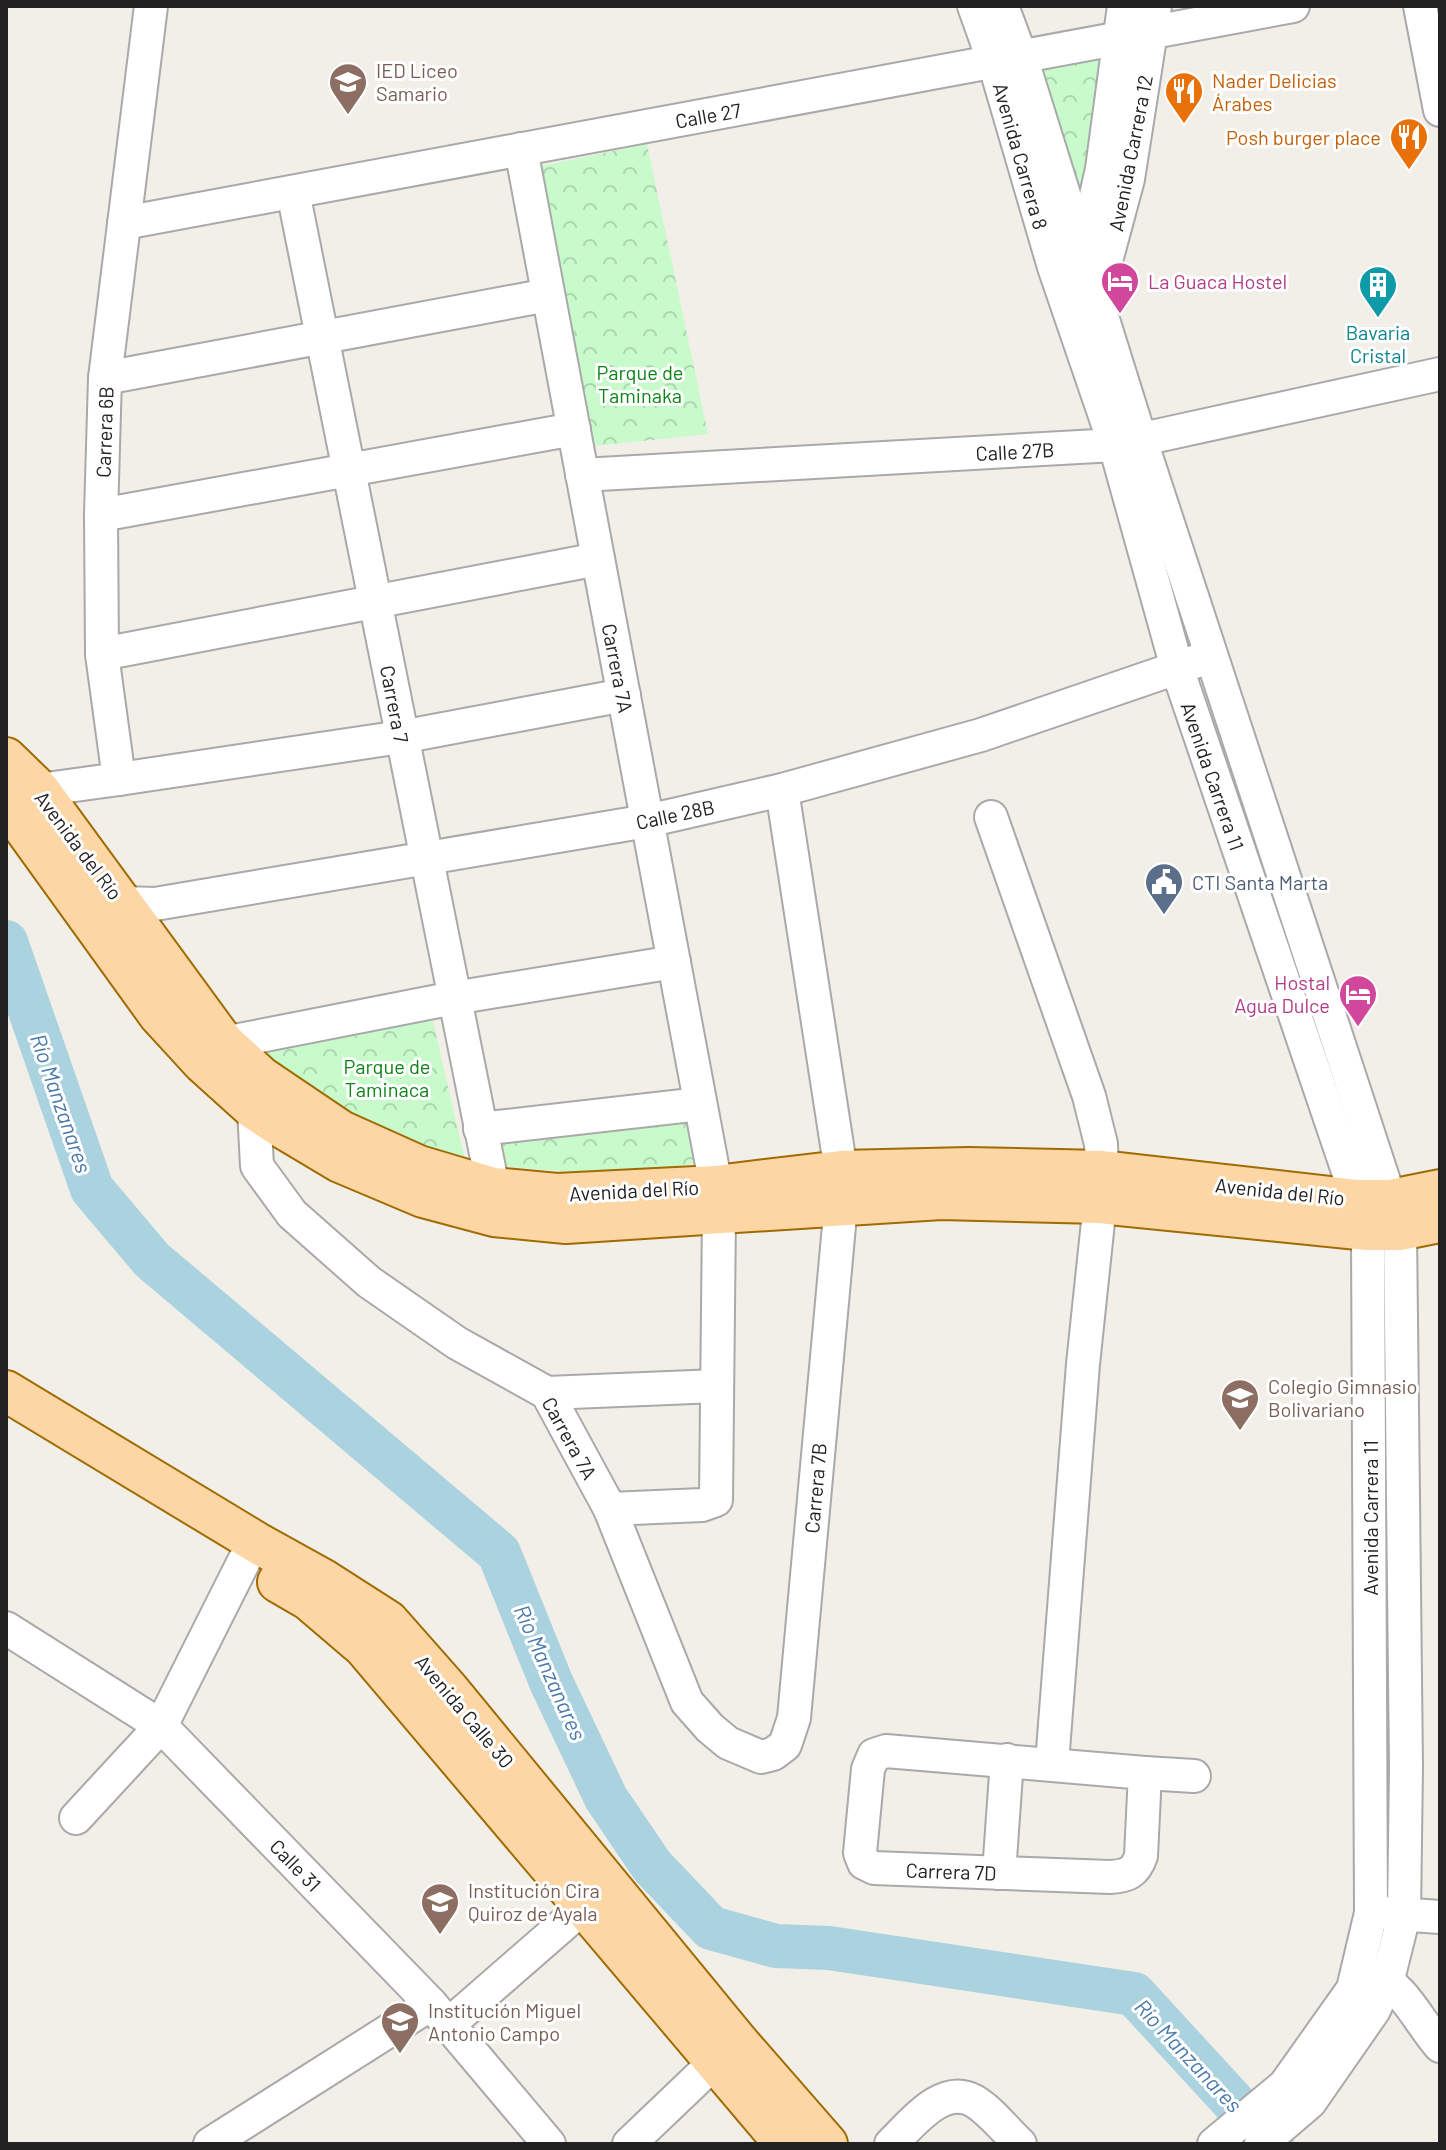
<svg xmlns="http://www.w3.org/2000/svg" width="1446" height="2150" viewBox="0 0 1446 2150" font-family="Barlow,sans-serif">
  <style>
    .park { fill: url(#park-crowns) }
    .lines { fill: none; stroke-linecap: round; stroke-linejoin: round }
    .river { stroke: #aad3df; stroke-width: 44 }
    .minor-casing { stroke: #a9a9a9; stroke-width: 36 }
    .major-casing { stroke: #a06b00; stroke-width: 44 }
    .minor { stroke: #fff; stroke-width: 32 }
    .major { stroke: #fcd6a4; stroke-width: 40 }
    .labels { text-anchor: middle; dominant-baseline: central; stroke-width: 6; stroke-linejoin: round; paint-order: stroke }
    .education-label { font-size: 20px; fill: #785e54; stroke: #fff; text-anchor: start }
    .food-label { font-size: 20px; fill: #c56008; stroke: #fff; text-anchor: start }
    .street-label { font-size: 20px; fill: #222; stroke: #fff }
    .hotel-label { font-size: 20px; fill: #b23c85; stroke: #fff; text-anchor: start }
    .culture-label { font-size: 20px; fill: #0d838f; stroke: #fff }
    .park-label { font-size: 20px; fill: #0c8416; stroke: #fff }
    .service-label { font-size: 20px; fill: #4e5e75; stroke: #fff; text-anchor: start }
    .water-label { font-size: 22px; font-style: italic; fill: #4a7aab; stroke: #fff }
  </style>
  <defs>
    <pattern id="park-crowns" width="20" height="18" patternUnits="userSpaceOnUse" patternTransform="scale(2)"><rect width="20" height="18" fill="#c8facc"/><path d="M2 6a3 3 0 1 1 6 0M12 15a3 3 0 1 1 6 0" fill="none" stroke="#acd6af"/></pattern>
  </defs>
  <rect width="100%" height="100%" fill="#f2efe9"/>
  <g class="park">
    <path d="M1106 57 1081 215 1032 71Z"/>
    <path d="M647 144 708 434 595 446 542 166Z"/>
    <path d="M431 1013 465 1160 380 1136 242 1048Z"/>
    <path d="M695 1112 699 1163C633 1173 571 1175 505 1166L500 1133Z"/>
  </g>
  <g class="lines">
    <path class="river" d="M6 942 92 1189 152 1260 499 1553 551 1682 606 1798 652 1866 711 1928 776 1946 829 1948 1134 1994 1272 2144"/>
    <defs>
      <g id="minor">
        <path d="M974 6 994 62 1054 267 1115 445 1177 668 1368 1230 1371 1913 1353 1989 1285 2085 1214 2144"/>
        <path d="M1002 6 1021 57 1140 438 1400 1230 1406 1767 1404 1915 1388 1979 1374 2010 1310 2102 1261 2144"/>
        <path d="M1420 6 1440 110"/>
        <path d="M521 149 716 1186"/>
        <path d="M293 192 493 1188 494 1209"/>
        <path d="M124 223 1293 6"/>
        <path d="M1083 254 1102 169 1124 6"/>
        <path d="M1096 298 1128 179 1155 6"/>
        <path d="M105 378 548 295"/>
        <path d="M582 475 1115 445 1440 374"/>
        <path d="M101 515 574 429"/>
        <path d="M102 654 598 559"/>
        <path d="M119 779 401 737 624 695"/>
        <path d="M39 790 119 779 102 654 101 515 105 378 151 6"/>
        <path d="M782 790 841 1171"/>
        <path d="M991 817 1089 1096 1101 1144 1102 1171"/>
        <path d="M123 903 155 904 647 821 782 790 981 735 1197 661"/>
        <path d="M224 1043 454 998 674 962"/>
        <path d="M254 1109 257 1166 292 1214 369 1282 457 1343 547 1393 610 1509 687 1702 710 1728 728 1743 761 1757 773 1754 785 1745 794 1718 841 1204"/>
        <path d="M480 1129 700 1104"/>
        <path d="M547 1393 717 1386"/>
        <path d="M610 1509 702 1505 716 1500 719 1214"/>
        <path d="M6 1628 161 1726 431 2004 549 2144"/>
        <path d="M886 1751 1145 1773 1141 1856C1135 1873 1127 1876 1110 1877L874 1868 864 1863 860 1853 868 1769 874 1755Z"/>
        <path d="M1052 1763 1083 1364 1100 1203"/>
        <path d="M1145 1773 1194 1776"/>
        <path d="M76 1818 161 1726 244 1561"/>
        <path d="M999 1873 1007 1760"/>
        <path d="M1382 1913 1440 1917"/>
        <path d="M1372 1974C1404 1985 1418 2021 1440 2046"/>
        <path d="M448 2025 602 1891"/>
        <path d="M210 2144 431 2004"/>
        <path d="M629 2144 716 2061"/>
        <path d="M891 2144C911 2125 942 2083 974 2101 991 2111 1006 2131 1020 2144"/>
      </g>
      <g id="major">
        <path d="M6 758 39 790 224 1043 261 1077 341 1131 419 1166 493 1188 557 1194 716 1186 841 1171 969 1168 1102 1171 1357 1200H1390L1440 1190"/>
        <path d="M6 803 159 1015 203 1063 254 1109 283 1128 340 1162 423 1197 494 1216 566 1223 941 1199 1100 1203 1368 1230H1400L1440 1222"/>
        <path d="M6 1391 259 1544 324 1580 388 1621 448 1689 738 2042 827 2144"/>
        <path d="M278 1582 309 1600 364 1647 785 2144"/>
      </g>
    </defs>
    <use href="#minor" class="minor-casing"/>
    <use href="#major" class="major-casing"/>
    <use href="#minor" class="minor"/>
    <use href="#major" class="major"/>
  </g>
  <defs>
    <symbol id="school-pin" viewBox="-11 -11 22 30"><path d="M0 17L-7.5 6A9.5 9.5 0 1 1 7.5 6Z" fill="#8d6e63" stroke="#fff"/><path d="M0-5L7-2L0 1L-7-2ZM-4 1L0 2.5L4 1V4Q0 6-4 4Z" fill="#fff"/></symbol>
    <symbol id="restaurant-pin" viewBox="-11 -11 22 30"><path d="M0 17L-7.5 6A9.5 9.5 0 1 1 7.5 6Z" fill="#e8710a" stroke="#fff"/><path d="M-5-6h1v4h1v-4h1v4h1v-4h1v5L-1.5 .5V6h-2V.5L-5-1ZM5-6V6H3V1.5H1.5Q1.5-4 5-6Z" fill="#fff"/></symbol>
    <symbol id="hotel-pin" viewBox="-11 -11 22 30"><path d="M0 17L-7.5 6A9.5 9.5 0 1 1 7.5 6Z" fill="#d1479c" stroke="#fff"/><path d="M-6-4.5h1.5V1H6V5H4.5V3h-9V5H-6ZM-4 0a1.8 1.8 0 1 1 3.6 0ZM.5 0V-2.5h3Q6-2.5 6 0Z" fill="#fff"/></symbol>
    <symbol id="building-pin" viewBox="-11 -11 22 30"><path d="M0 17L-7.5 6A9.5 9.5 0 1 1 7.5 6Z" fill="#0f9aa8" stroke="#fff"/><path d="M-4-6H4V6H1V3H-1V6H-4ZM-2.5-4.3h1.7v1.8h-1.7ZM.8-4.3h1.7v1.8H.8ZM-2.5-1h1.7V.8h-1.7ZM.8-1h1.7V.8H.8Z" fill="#fff"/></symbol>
    <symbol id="civic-pin" viewBox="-11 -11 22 30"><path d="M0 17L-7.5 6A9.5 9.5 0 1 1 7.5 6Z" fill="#5c6f8a" stroke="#fff"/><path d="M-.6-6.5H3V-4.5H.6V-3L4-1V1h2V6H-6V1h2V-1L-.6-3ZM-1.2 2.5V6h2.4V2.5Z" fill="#fff"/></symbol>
  </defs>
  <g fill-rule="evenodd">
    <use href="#school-pin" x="326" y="60" width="44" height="60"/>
    <use href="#restaurant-pin" x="1162" y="69" width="44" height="60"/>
    <use href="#restaurant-pin" x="1387" y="115" width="44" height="60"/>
    <use href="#hotel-pin" x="1098" y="259" width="44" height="60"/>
    <use href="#building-pin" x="1356" y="263" width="44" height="60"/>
    <use href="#civic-pin" x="1142" y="860" width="44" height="60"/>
    <use href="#hotel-pin" x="1336" y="972" width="44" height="60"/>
    <use href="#school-pin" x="1218" y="1376" width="44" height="60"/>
    <use href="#school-pin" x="418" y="1880" width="44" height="60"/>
    <use href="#school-pin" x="378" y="1999" width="44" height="60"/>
  </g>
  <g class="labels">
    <g class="education-label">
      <text x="376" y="70">IED Liceo<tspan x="376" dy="23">Samario</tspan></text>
      <text x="1268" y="1386">Colegio Gimnasio<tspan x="1268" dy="23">Bolivariano</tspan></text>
      <text x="468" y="1890">Institución Cira<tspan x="468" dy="23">Quiroz de Ayala</tspan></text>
      <text x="428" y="2010">Institución Miguel<tspan x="428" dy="23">Antonio Campo</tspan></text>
    </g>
    <g class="food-label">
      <text x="1212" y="80">Nader Delicias<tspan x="1212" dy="23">Árabes</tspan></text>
      <text x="1381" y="137" text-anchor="end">Posh burger place</text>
    </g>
    <g class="street-label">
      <text transform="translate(708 115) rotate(-10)">Calle 27</text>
      <text transform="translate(1130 153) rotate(-79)">Avenida Carrera 12</text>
      <text transform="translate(1021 156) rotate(74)">Avenida Carrera 8</text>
      <text transform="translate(104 432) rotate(-88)">Carrera 6B</text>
      <text transform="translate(1015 451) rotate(-3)">Calle 27B</text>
      <text transform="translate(618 668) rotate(79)">Carrera 7A</text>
      <text transform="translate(395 704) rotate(79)">Carrera 7</text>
      <text transform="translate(1213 776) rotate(71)">Avenida Carrera 11</text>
      <text transform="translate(675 814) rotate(-12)">Calle 28B</text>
      <text transform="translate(79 845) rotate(53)">Avenida del Río</text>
      <text transform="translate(634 1190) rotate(-3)">Avenida del Río</text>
      <text transform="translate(1280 1191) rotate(6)">Avenida del Río</text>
      <text transform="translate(570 1438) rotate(61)">Carrera 7A</text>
      <text transform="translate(815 1488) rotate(-85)">Carrera 7B</text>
      <text transform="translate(1370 1518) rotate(-90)">Avenida Carrera 11</text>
      <text transform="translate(465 1711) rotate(50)">Avenida Calle 30</text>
      <text transform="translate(296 1865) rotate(46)">Calle 31</text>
      <text transform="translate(951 1871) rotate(2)">Carrera 7D</text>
    </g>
    <g class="hotel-label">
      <text x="1148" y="281">La Guaca Hostel</text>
      <text x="1330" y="982" text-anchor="end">Hostal<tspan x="1330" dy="23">Agua Dulce</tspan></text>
    </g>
    <g class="culture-label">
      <text x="1378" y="332">Bavaria<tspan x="1378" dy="23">Cristal</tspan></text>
    </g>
    <g class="park-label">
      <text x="640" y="372">Parque de<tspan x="640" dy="23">Taminaka</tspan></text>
      <text x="387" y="1066">Parque de<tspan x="387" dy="23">Taminaca</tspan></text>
    </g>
    <g class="service-label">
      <text x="1192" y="882">CTI Santa Marta</text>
    </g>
    <g class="water-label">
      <text transform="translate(62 1103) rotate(71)">Río Manzanares</text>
      <text transform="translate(551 1672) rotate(66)">Río Manzanares</text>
      <text transform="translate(1189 2055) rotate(47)">Río Manzanares</text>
    </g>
  </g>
  <rect width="1446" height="2150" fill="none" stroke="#222222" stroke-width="16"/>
</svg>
